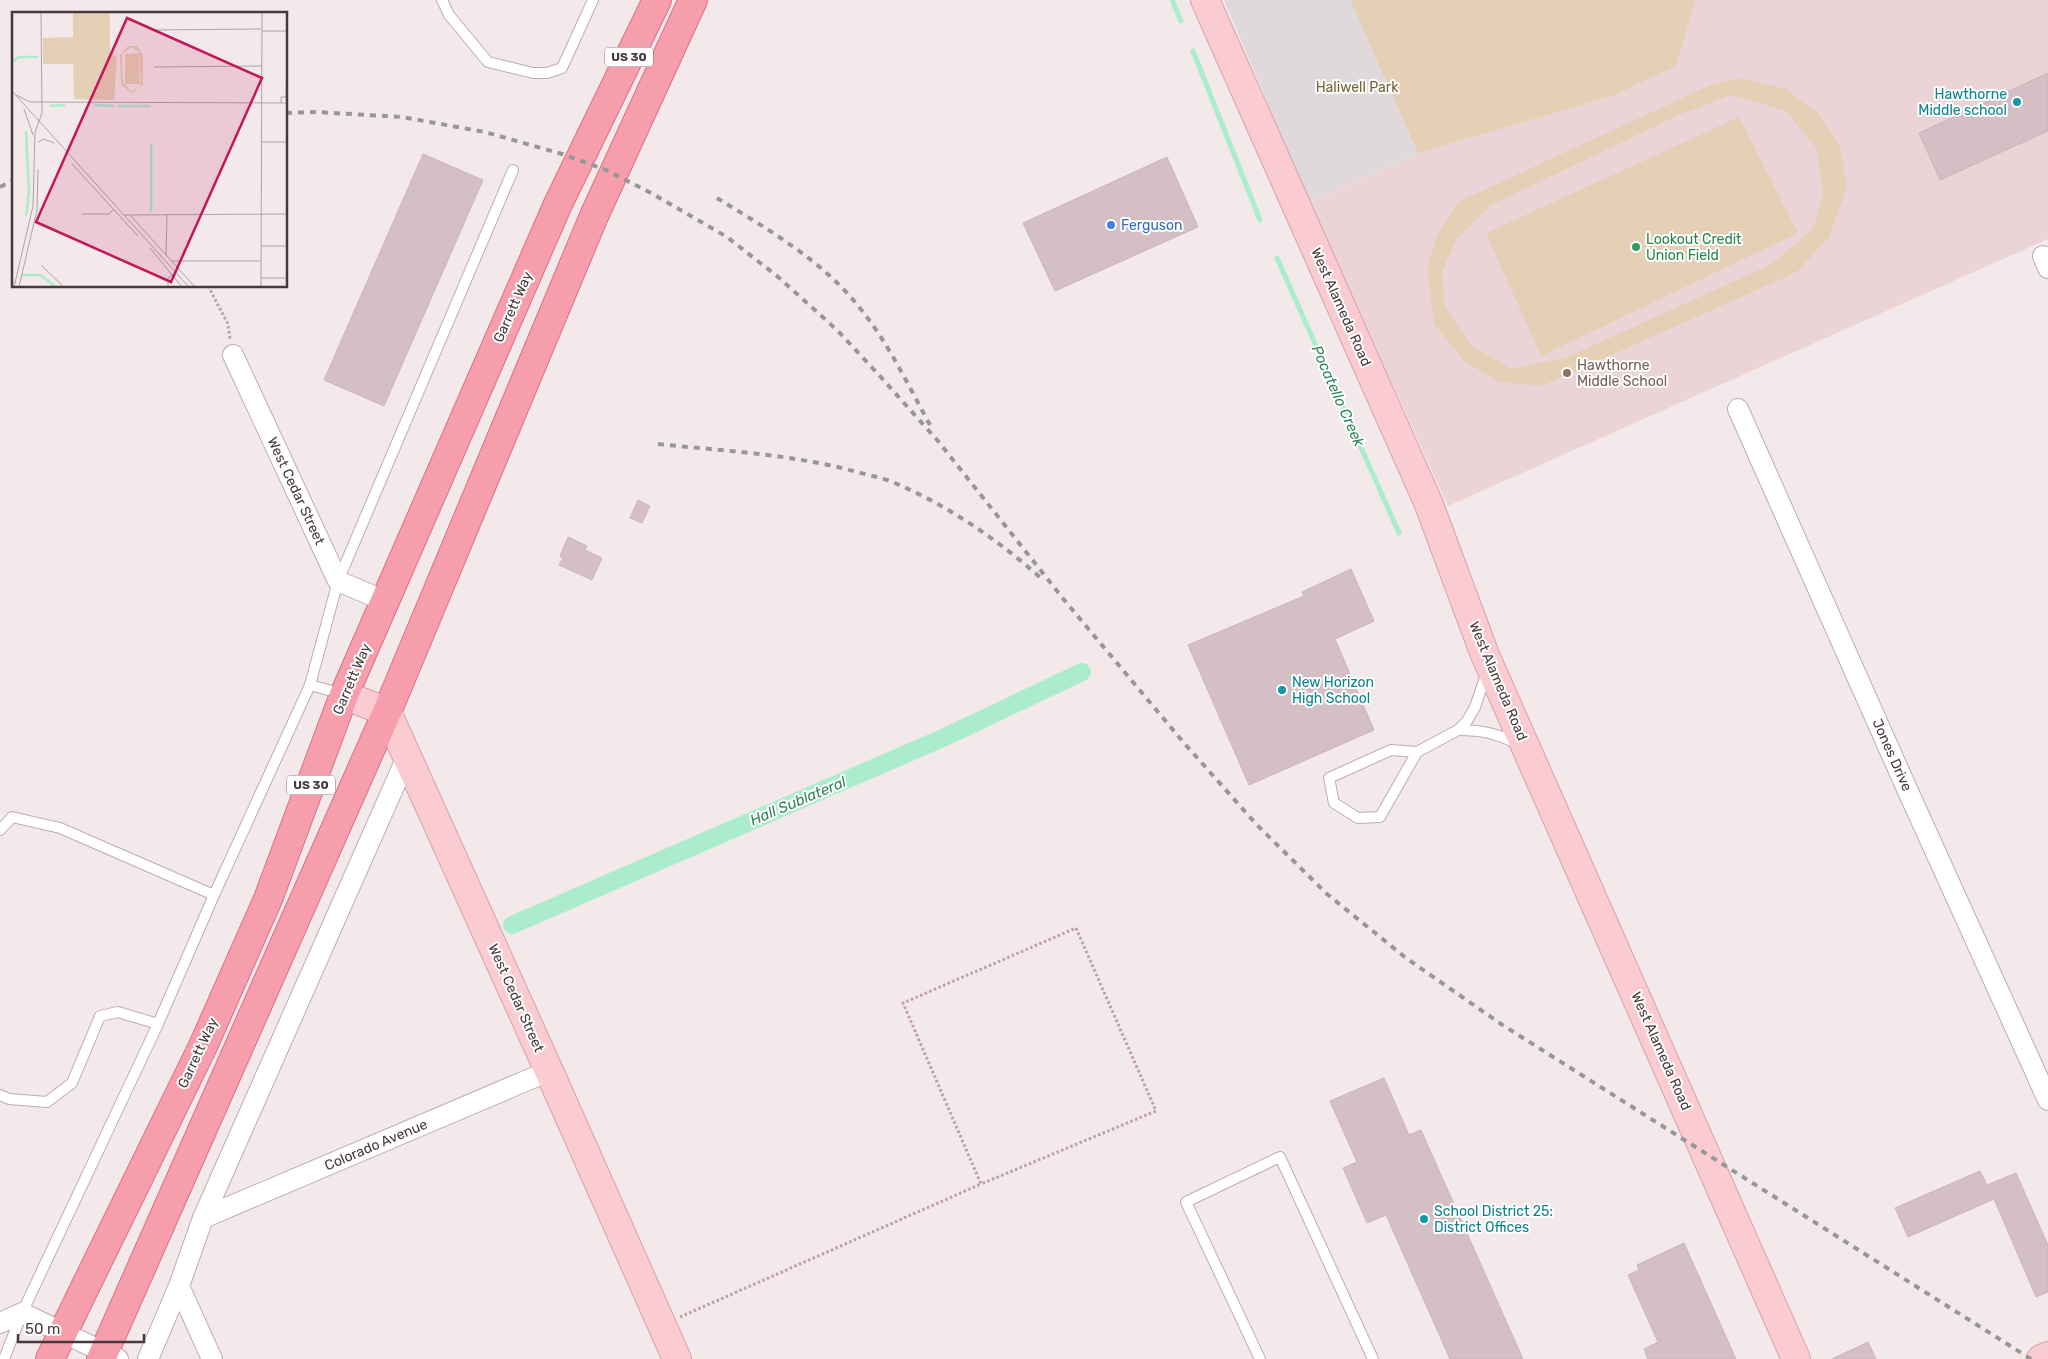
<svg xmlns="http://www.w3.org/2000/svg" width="2048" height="1359" viewBox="0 0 2048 1359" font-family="Rubik,sans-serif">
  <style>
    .education { fill: #ebd4d8 }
    .green { fill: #e5d0b5; fill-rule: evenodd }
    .parking { fill: #dfd9db }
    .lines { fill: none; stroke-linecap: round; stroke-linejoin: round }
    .stream { stroke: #aaeccc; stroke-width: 5 }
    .canal { stroke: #aaeccc; stroke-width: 18 }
    .building { fill: #d4bfc5; stroke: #cfb3ba }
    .lane-casing { stroke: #beacb0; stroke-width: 12 }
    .street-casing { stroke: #beacb0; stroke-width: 22 }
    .secondary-casing { stroke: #d6a0a8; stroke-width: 30 }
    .primary-casing { stroke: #dc6e83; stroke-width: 30 }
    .path { stroke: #bf9ea6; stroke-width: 3; stroke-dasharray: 2.5 2.5; stroke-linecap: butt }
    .lane { stroke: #fff; stroke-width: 10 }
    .street { stroke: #fff; stroke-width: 20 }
    .secondary { stroke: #fbcbd2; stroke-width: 28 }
    .primary { stroke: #f79ead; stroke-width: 28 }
    .rail { stroke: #979797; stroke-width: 4; stroke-dasharray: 6 6; stroke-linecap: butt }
    .culture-dot { fill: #0f9aa8; stroke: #fff; stroke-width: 2 }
    .shop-dot { fill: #3f7fe0; stroke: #fff; stroke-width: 2 }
    .leisure-dot { fill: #2e9e5b; stroke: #fff; stroke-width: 2 }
    .education-dot { fill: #8d6e63; stroke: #fff; stroke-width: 2 }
    .labels { text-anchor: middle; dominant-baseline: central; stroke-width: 4; stroke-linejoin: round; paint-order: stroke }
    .shield { fill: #fff; stroke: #7e7476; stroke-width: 1 }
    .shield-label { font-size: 12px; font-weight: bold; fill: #47383c }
    .park-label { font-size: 14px; fill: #75622f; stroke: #fff }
    .culture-label { font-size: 14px; fill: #0d838f; stroke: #fff; text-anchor: start }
    .shop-label { font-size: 14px; fill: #366cbe; stroke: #fff; text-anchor: start }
    .leisure-label { font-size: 14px; fill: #27864d; stroke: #fff; text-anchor: start }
    .street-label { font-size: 14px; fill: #47383c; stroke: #fff }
    .education-label { font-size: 14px; fill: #785e54; stroke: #fff; text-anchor: start }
    .water-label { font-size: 15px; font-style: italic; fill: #2e855d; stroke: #fff }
    .inset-river { fill: none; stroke: #aaeccc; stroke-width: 2.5 }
    .inset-road { fill: none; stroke: #aea2a5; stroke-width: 1 }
    .view { fill: #c2185b; fill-opacity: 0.15; stroke: #c2185b; stroke-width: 2.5 }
    .inset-edge { fill: none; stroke: #47383c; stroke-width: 2.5 }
  </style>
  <rect width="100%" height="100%" fill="#f3e9eb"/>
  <path class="education" d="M1696 0H2048V239L1448 506 1310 203 1418 153 1613 96 1676 66Z"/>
  <g class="green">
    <path d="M1224 0H1696L1676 66 1613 96 1418 153Z"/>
    <path d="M1740 78 1786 89 1819 113 1841 149 1847 187 1829 237 1797 272 1542 386 1499 382 1464 361 1434 324 1427 269 1436 238 1458 202 1710 85ZM1731 95 1786 111 1817 149 1823 195 1813 229 1770 265 1565 358 1511 369 1471 345 1445 307 1442 272 1456 240 1491 205 1679 115Z"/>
    <path d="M1739 117 1798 233 1541 356 1486 233Z"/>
  </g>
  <path class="parking" d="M1224 0H1350L1418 153 1310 203Z"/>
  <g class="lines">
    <g class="stream">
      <path d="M1172 0 1181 21"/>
      <path d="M1193 51 1260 220"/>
      <path d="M1277 258 1399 533"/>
    </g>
    <path class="canal" d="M512 925 945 737 1082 672"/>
  </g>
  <g class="building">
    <path d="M2048 73V131L1940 180 1919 133Z"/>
    <path d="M423 154 483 180 384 406 324 380Z"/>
    <path d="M1167 157 1198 227 1055 291 1023 223Z"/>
    <path d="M638 500 650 506 642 523 630 518Z"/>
    <path d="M568 537 587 546 585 550 602 558 592 580 559 565 563 558 560 556Z"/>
    <path d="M1351 569 1374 621 1335 639 1374 730 1249 785 1188 645 1304 596 1302 592Z"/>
    <path d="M1384 1078 1409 1135 1421 1130 1523 1359H1450L1386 1215 1367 1223 1343 1168 1357 1162 1330 1101Z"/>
    <path d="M1980 1171 1987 1185 2016 1173 2048 1245V1292L2036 1297 1994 1199 1908 1237 1895 1208Z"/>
    <path d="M1684 1243 1736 1359H1648L1644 1349 1658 1342 1628 1275 1639 1270 1637 1265Z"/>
    <path d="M1868 1342 1876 1359H1832Z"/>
  </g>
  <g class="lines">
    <defs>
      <g id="lane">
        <path d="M442 0 449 15 488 62 533 73H547L562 68 593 0"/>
        <path d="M310 685 343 694"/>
        <path d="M1458 730C1479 730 1499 733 1517 744"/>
        <path d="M1417 752 1380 817 1358 818 1334 803 1329 778 1391 750 1417 752 1458 730 1467 721 1475 707 1487 672"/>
        <path d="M0 830 12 817 60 828 214 895"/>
        <path d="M0 1095 9 1099 47 1102 72 1083 100 1016 118 1012 158 1024"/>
        <path d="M4 1359 22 1313 158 1024 214 895 310 685 338 581 513 170"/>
        <path d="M1260 1359 1186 1202 1280 1157 1373 1359"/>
      </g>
      <g id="street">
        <path d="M2043 256 2048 268"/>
        <path d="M233 355 338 581 385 601"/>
        <path d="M1738 409 1907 789 2048 1100"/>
        <path d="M203 1218 549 1071"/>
        <path d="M179 1286 212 1359"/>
        <path d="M0 1323 22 1313 118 1359"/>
        <path d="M148 1359 179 1286 203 1218 407 757"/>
      </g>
      <g id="secondary">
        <path d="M1205 0 1428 502 1485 655 1796 1359"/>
        <path d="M344 695 387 712 549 1071 677 1359"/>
        <path d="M2041 1359 2048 1356"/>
      </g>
      <g id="primary">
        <path d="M50 1359 203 1046 268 899 344 695 385 601 558 204 657 0"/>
        <path d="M101 1359 387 712 594 216 693 0"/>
      </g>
    </defs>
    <use href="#lane" class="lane-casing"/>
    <use href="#street" class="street-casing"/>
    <use href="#secondary" class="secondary-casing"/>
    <use href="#primary" class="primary-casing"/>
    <g class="path">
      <path d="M208 286 228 324 230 339"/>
      <path d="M1076 928 1156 1111 981 1184 903 1003Z"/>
      <path d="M680 1317 981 1184"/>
    </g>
    <use href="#lane" class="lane"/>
    <use href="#street" class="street"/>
    <use href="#secondary" class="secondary"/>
    <use href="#primary" class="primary"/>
    <g class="rail">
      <path d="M286 113 316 112 402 117 485 132 562 154 606 170 651 193 727 237 777 276 837 330 879 375 938 441 1065 601 1184 743 1257 825 1327 894 1406 958 1501 1024 2031 1359"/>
      <path d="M0 187 14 180"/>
      <path d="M717 198C767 229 822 260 859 307 888 342 908 385 930 425"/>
      <path d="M658 444C724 451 792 454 857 472 868 475 879 477 890 481 946 504 997 539 1042 579"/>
    </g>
  </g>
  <g class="culture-dot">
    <circle cx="2017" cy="102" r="5"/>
    <circle cx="1282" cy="690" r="5"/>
    <circle cx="1424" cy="1219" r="5"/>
  </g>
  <circle class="shop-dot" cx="1111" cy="225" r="5"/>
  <circle class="leisure-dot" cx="1636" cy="247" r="5"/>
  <circle class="education-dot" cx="1567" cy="373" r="5"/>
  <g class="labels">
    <g class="shield">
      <rect x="605" y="47.5" width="48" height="19" rx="4"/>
      <rect x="287" y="775.5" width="48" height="19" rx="4"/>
    </g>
    <g class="shield-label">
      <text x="629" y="57">US 30</text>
      <text x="311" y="785">US 30</text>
    </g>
    <g class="park-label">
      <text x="1357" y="87">Haliwell Park</text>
    </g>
    <g class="culture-label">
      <text x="2007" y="94" text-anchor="end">Hawthorne<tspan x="2007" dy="16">Middle school</tspan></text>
      <text x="1292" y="682">New Horizon<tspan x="1292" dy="16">High School</tspan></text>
      <text x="1434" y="1211">School District 25:<tspan x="1434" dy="16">District Offices</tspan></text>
    </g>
    <g class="shop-label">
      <text x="1121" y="225">Ferguson</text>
    </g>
    <g class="leisure-label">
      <text x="1646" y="239">Lookout Credit<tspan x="1646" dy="16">Union Field</tspan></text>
    </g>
    <g class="street-label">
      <text transform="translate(513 307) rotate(-66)">Garrett Way</text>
      <text transform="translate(1341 307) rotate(66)">West Alameda Road</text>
      <text transform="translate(296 491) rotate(65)">West Cedar Street</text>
      <text transform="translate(352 679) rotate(-67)">Garrett Way</text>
      <text transform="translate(1498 681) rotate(67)">West Alameda Road</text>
      <text transform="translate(1892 755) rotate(66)">Jones Drive</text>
      <text transform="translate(516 998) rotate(66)">West Cedar Street</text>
      <text transform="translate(1661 1051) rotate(66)">West Alameda Road</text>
      <text transform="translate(198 1053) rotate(-65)">Garrett Way</text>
      <text transform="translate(376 1145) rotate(-23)">Colorado Avenue</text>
    </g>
    <g class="education-label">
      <text x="1577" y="365">Hawthorne<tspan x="1577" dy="16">Middle School</tspan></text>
    </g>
    <g class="water-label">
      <text transform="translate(1338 396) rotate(66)">Pocatello Creek</text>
      <text transform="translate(798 801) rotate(-23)">Hall Sublateral</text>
    </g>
  </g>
  <g transform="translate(12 12)">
    <rect width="275" height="275" fill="#f3e9eb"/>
    <path d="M61 0H98V39L105 46 102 88 62 87 61 52H31V26L61 25ZM116 34H125L131 43V73L120 81 109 73 108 43ZM119 35 127 40 129 70 128 76 119 79 111 70 110 48V42ZM127 41 128 72H113V42Z" fill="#e5d0b5" fill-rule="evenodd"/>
    <path class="inset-river" d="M0 49 8 45H26M82 93 102 94M38 94 53 93M106 94H139M139 200V132M14 204 17 180 14 119M10 263H28L44 275"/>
    <path class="inset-road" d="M140 18 249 17M250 19H275M142 55 250 54M0 79 177 275M4 83 18 90 275 91M269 91V85H274L275 58M12 97 21 123M0 119V157M26 130 32 127 42 131M249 130H275M60 152 126 224M70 202H97L101 198M112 203 275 202M118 203 183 275M249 234H275M138 236 170 275M154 243 155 203M160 249H249M29 253 52 275M249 266H275M2 275 21 194 23 120 30 101 29 0M7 275 25 198 26 157M156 275V266L161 262M249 275 250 0"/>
    <path class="view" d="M115 6 250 66 159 270 24 210Z"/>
    <rect width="275" height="275" class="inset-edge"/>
  </g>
  <path d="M18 1334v8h126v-8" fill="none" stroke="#47383c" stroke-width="2.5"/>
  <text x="25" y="1334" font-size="15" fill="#47383c" stroke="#ffffff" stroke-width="4" paint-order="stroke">50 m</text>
</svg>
